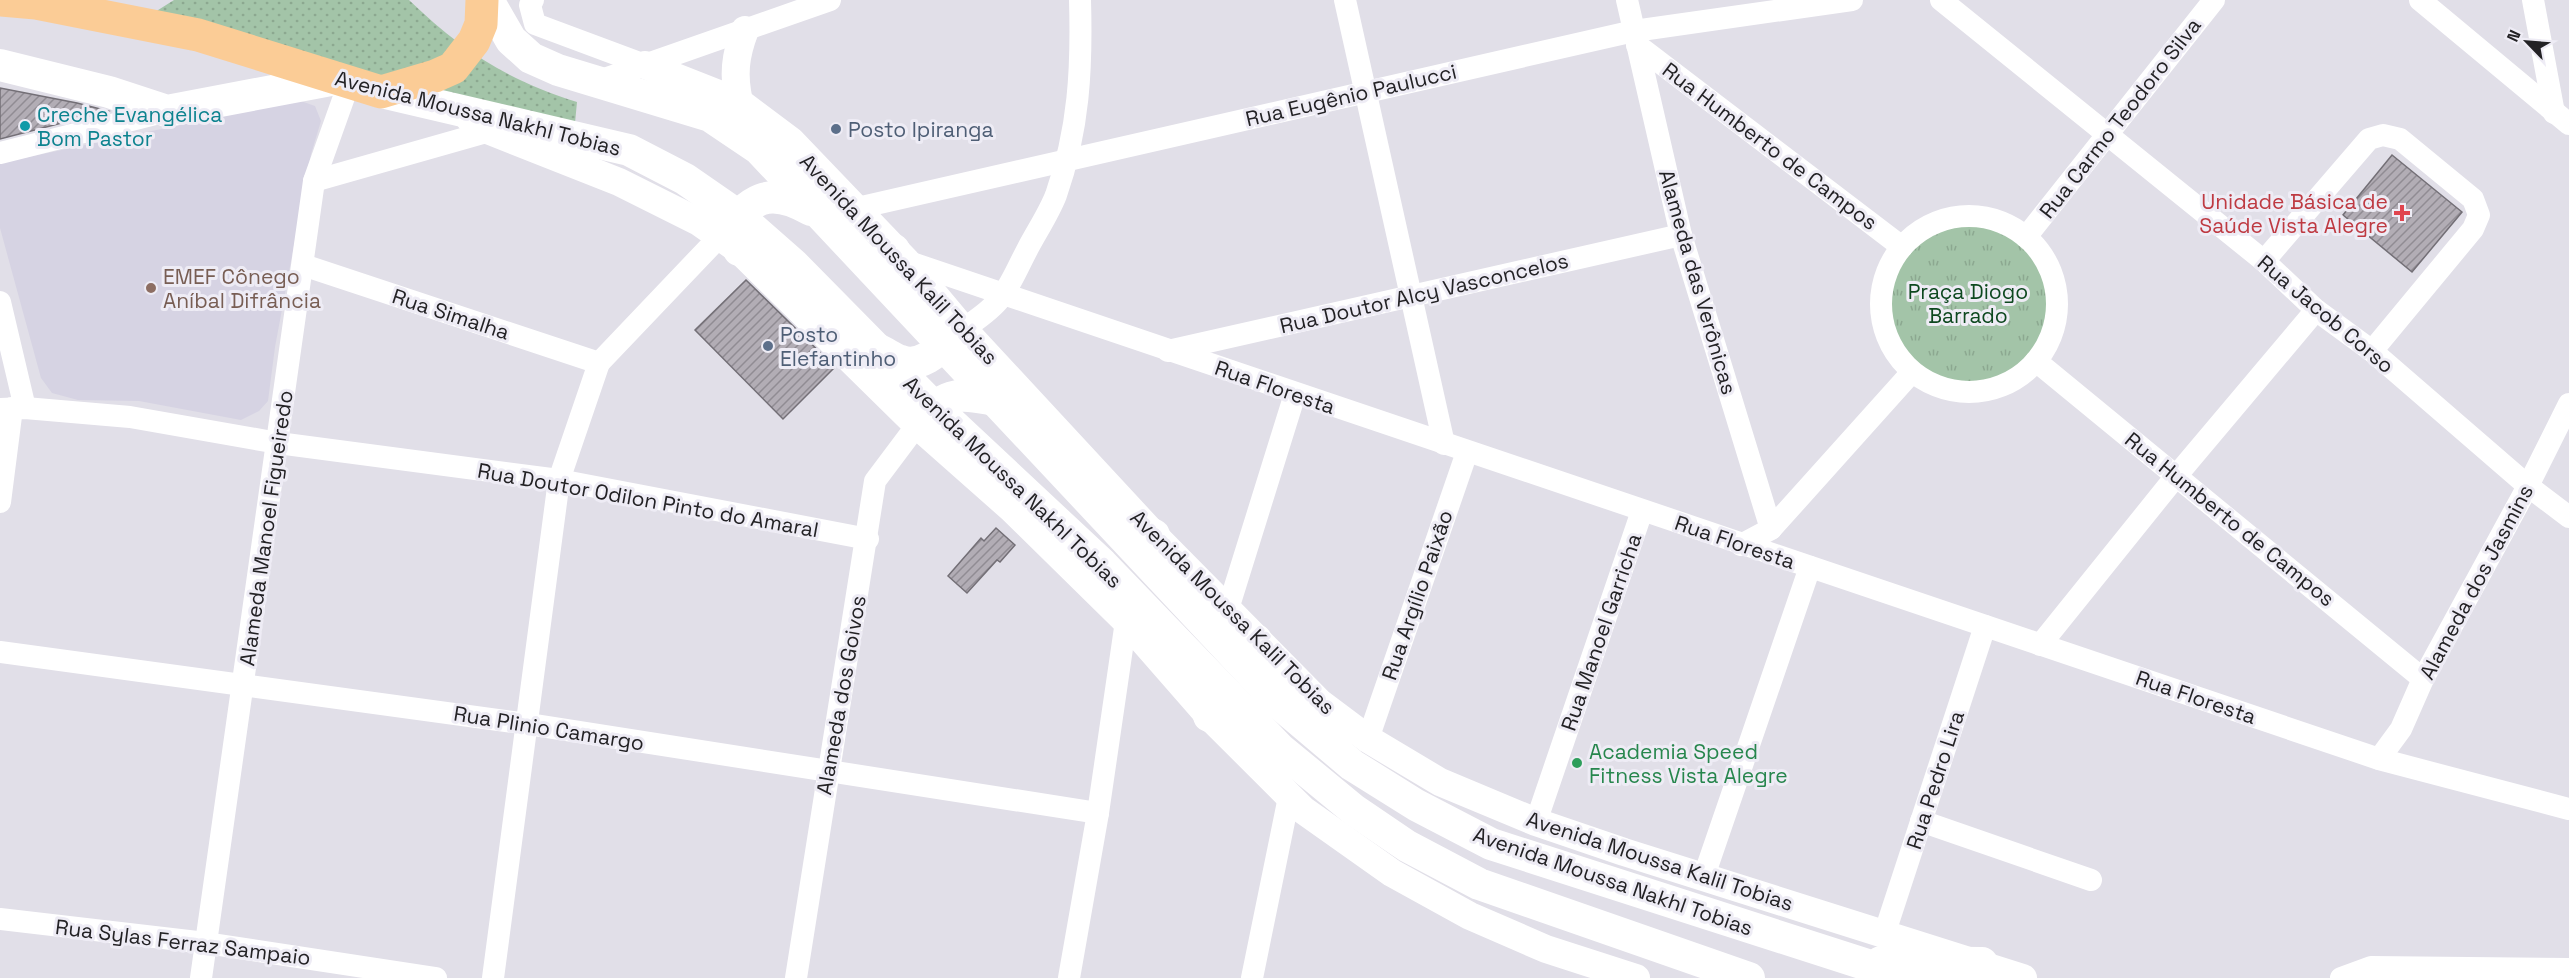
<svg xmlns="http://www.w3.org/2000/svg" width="2569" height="978" viewBox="0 0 2569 978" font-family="'Space Grotesk',sans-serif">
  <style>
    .built { fill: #d6d3e3 }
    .grass { fill: url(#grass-dots) }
    .park { fill: url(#park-tufts) }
    .building { fill: url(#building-hatch); stroke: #736f76; stroke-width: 1.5 }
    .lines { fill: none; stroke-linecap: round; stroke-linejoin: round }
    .minor { stroke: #fff; stroke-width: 22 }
    .tertiary { stroke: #fff; stroke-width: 28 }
    .secondary { stroke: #fff; stroke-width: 32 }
    .trunk { stroke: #fbcc96; stroke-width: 33 }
    .culture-dot { fill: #0f9aa8; stroke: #eeecf5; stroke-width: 2 }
    .service-dot { fill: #5c6f8a; stroke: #eeecf5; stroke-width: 2 }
    .health-dot { fill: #e0444e; stroke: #eeecf5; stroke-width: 2 }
    .education-dot { fill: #8d6e63; stroke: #eeecf5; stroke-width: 2 }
    .leisure-dot { fill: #2e9e5b; stroke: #eeecf5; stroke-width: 2 }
    .labels { text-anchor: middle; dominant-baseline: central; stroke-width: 6; stroke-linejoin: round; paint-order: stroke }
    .street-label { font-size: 21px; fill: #232225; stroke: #eeecf5 }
    .culture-label { font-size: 21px; fill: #0d838f; stroke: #eeecf5; text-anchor: start }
    .service-label { font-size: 21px; fill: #4e5e75; stroke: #eeecf5; text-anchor: start }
    .health-label { font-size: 21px; fill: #be3a42; stroke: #eeecf5; text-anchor: end }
    .education-label { font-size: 21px; fill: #785e54; stroke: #eeecf5; text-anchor: start }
    .park-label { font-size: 21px; fill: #0d481f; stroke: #eeecf5 }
    .leisure-label { font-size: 21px; fill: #27864d; stroke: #eeecf5; text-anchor: start }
  </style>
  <defs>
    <pattern id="grass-dots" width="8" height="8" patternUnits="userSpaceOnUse" patternTransform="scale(1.5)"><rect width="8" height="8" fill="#a3c4a8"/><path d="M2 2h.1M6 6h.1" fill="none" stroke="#8ca890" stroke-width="1.8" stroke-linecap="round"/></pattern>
    <pattern id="park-tufts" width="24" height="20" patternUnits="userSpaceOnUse" patternTransform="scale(1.5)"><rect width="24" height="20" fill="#a3c4a8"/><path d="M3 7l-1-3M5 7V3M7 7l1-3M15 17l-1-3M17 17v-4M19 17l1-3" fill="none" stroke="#8ca890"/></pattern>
    <pattern id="building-hatch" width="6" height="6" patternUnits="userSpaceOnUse" patternTransform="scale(1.5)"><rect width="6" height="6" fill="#b2adb5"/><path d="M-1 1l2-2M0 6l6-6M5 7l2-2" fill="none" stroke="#908c93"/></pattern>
  </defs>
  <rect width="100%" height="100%" fill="#e1dfe8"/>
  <path class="built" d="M298 100 315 106 321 121 311 154 275 347 268 401 259 411 241 420 139 401 78 400 52 393 41 378 0 228V163Z"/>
  <path class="grass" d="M174 0H409C462 51 507 80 577 102L575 123 482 109 155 12Z"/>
  <circle class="park" cx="1969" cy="304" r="84"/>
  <g class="building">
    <path d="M0 88 77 103 108 111 0 139Z"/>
    <path d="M2392 155 2462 212 2412 272 2343 215Z"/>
    <path d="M746 280 835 367 783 419 695 330Z"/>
    <path d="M996 528 1015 545 1000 562 997 560 967 593 948 576 981 538 984 541Z"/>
  </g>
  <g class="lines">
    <g class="minor">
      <path d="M533 0 530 5 535 24 645 65"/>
      <path d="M1345 0 1444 444"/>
      <path d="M1627 0 1681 235 1771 529 1741 545"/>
      <path d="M1941 0 2264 261 2316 310 2372 351 2528 486 2569 517"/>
      <path d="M2420 0 2569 124"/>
      <path d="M2533 0 2554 113"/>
      <path d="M1637 45 1902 247"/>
      <path d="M599 81 830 0"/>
      <path d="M0 153 167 111"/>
      <path d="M314 181 490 131"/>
      <path d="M853 209 1634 31 1852 0"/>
      <circle cx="1969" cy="304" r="88"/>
      <path d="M2026 237 2214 0"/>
      <path d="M906 261 2379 759 2569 809"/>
      <path d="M2264 261 2369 139 2383 135 2400 139 2473 199 2479 215 2473 229 2372 351"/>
      <path d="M303 265 599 363"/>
      <path d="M0 302 25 408"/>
      <path d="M963 329C1007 300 1005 292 1028 248 1037 231 1049 213 1056 195 1079 129 1082 69 1080 0"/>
      <path d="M1168 351 1681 235"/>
      <path d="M2036 361 2423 679"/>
      <path d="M0 409 25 408 130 417 278 443 559 480 868 539"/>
      <path d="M0 502 12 408"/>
      <path d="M1771 529 1912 372"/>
      <path d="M1228 609 1295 394"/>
      <path d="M2040 645 2177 475 2316 310"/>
      <path d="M0 652 528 724 1098 813"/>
      <path d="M1368 739 1467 452"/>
      <path d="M2379 759 2401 729 2423 679 2528 486 2569 404"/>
      <path d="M1921 821 2091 880"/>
      <path d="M1536 822 1642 511"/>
      <path d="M1704 876 1810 567"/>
      <path d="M0 919 206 943 436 978"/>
      <path d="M1884 935 1985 626"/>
      <path d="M201 978 314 181 349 83"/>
      <path d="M493 978 559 480 599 363 721 235"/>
      <path d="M796 978 875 481 917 425"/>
      <path d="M1069 978 1098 813 1126 621"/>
      <path d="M1252 978 1289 797"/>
      <path d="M2341 978 2371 967 2569 969"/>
    </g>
    <g class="tertiary">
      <path d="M645 65 739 102 791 141 906 261 963 329 1154 535 1320 703 1368 739 1440 782 1536 822 1624 852 2023 978"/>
      <path d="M739 102C733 75 735 56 745 30"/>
      <path d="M470 119 490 131 619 182 699 222 739 250 917 425 1012 509 1126 621 1209 716 1303 810 1392 873 1470 916 1546 949 1636 978"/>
    </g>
    <g class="secondary">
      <path d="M488 0 511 40 531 58 558 70 710 116 759 149 1281 705 1352 765 1416 805 1491 844 1908 978"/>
      <path d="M0 65 109 92 167 111 336 79"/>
      <path d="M381 92 629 150 685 179 737 215 793 264 934 407 1102 564 1280 749 1354 810 1407 846 1479 884 1749 978"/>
      <path d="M721 235C752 199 766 185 811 210"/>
      <path d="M739 250 786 262"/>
      <path d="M872 269 894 250"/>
      <path d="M879 350C886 353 894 359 901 361 925 370 947 341 963 329"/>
      <path d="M917 425C946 393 953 392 995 400"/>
      <path d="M1111 513 1154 535"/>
      <path d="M1256 640 1275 690"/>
      <path d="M1209 716 1260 739"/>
      <path d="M1881 962 1982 963"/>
    </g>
    <path class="trunk" d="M0 0 36 3 198 35 381 92 435 76 453 68 474 41 481 24 482 0"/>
  </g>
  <circle class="culture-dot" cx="25" cy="126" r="6"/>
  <g class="service-dot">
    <circle cx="836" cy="129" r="6"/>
    <circle cx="768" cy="346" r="6"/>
  </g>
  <path class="health-dot" d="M2399 204h6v6h6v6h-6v6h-6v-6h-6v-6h6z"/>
  <circle class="education-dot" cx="151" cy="288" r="6"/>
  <circle class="leisure-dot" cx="1577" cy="763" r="6"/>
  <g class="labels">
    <g class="street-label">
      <text transform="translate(1351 95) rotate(-13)">Rua Eugênio Paulucci</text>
      <text transform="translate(478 113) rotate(14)">Avenida Moussa Nakhl Tobias</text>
      <text transform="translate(2120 118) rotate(-52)">Rua Carmo Teodoro Silva</text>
      <text transform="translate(1770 146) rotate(37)">Rua Humberto de Campos</text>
      <text transform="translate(899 259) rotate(47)">Avenida Moussa Kalil Tobias</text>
      <text transform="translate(1698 282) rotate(74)">Alameda das Verônicas</text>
      <text transform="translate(1424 293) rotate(-13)">Rua Doutor Alcy Vasconcelos</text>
      <text transform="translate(451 314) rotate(18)">Rua Simalha</text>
      <text transform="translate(2326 314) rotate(40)">Rua Jacob Corso</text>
      <text transform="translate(1275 387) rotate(19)">Rua Floresta</text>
      <text transform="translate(1013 482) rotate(44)">Avenida Moussa Nakhl Tobias</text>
      <text transform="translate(648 500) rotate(10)">Rua Doutor Odilon Pinto do Amaral</text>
      <text transform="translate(2230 519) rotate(39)">Rua Humberto de Campos</text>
      <text transform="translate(266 528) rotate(-82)">Alameda Manoel Figueiredo</text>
      <text transform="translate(1735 542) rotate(19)">Rua Floresta</text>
      <text transform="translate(2476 582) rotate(-62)">Alameda dos Jasmins</text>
      <text transform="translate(1417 595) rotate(-71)">Rua Argílio Paixão</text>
      <text transform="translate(1233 612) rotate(45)">Avenida Moussa Kalil Tobias</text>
      <text transform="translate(1601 632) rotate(-71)">Rua Manoel Garricha</text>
      <text transform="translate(841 695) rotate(-80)">Alameda dos Goivos</text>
      <text transform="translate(2196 697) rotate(19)">Rua Floresta</text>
      <text transform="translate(549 728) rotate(9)">Rua Plinio Camargo</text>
      <text transform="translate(1935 780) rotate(-72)">Rua Pedro Lira</text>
      <text transform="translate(1660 861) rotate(18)">Avenida Moussa Kalil Tobias</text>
      <text transform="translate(1613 881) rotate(19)">Avenida Moussa Nakhl Tobias</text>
      <text transform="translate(183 942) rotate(7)">Rua Sylas Ferraz Sampaio</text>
    </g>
    <g class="culture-label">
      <text x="37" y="114">Creche Evangélica<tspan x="37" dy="24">Bom Pastor</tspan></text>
    </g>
    <g class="service-label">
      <text x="848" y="129">Posto Ipiranga</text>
      <text x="780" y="334">Posto<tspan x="780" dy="24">Elefantinho</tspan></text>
    </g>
    <g class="health-label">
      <text x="2388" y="201">Unidade Básica de<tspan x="2388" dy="24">Saúde Vista Alegre</tspan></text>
    </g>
    <g class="education-label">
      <text x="163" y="276">EMEF Cônego<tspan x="163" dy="24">Aníbal Difrância</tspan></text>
    </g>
    <g class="park-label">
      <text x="1968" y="291">Praça Diogo<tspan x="1968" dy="24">Barrado</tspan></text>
    </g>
    <g class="leisure-label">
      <text x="1589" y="751">Academia Speed<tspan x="1589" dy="24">Fitness Vista Alegre</tspan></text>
    </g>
  </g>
  <g transform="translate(2527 42) rotate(295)" stroke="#eeecf5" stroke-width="4.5" paint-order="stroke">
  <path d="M0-4.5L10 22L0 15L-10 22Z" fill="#232225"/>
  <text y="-9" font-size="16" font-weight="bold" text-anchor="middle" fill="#232225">N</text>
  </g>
</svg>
